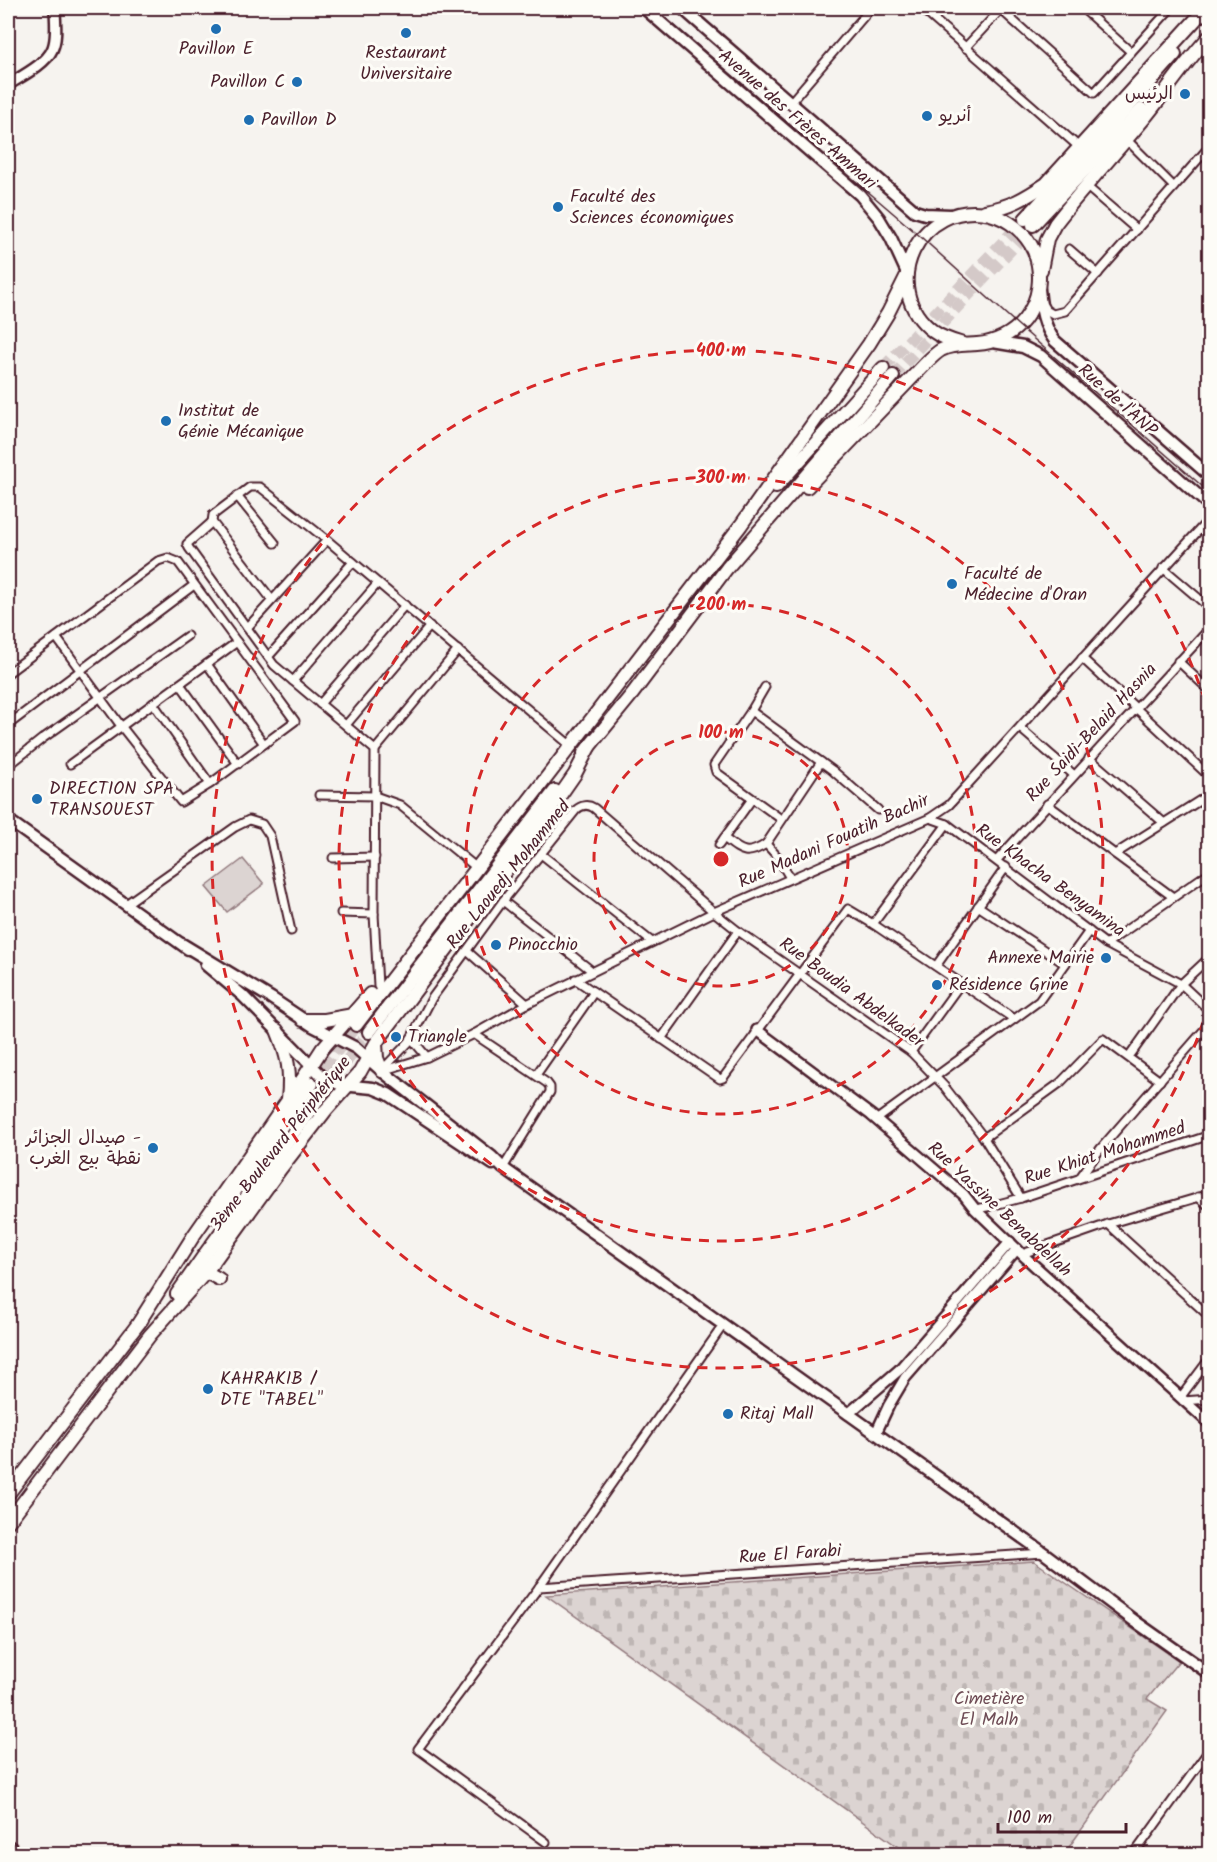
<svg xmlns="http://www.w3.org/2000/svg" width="1217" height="1862" viewBox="0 0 1217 1862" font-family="Kalam,'Playpen Sans Arabic',sans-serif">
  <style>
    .green { fill: #dcd4d2; stroke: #937a7e; stroke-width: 1.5 }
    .cemetery { fill: url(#cemetery-stones); stroke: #937a7e; stroke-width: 1.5 }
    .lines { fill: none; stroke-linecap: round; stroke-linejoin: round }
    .highway-tunnel { stroke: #d4c9c8; stroke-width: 12; stroke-dasharray: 12 6; stroke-linecap: butt }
    .street-casing { stroke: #4a1f2b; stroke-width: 11 }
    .secondary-casing { stroke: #4a1f2b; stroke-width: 14 }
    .primary-casing { stroke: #4a1f2b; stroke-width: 15 }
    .highway-casing { stroke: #4a1f2b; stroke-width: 16 }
    .street { stroke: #fdfcf7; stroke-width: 7 }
    .secondary { stroke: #fdfcf7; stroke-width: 9 }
    .primary { stroke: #fdfcf7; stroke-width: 10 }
    .highway { stroke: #fdfcf7; stroke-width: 12 }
    .tram { stroke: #4a1f2b; stroke-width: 1.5 }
    .rail { stroke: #4a1f2b; stroke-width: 2 }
    .ring { fill: none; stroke: #d62828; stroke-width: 3; stroke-dasharray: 10 8 }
    .poi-dot { fill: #1f6fb2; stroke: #fdfcf7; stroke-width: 2 }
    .labels { text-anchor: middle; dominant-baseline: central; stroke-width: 6; stroke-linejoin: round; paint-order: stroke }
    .poi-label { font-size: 18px; fill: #4a1f2b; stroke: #fdfcf7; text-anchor: start }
    .street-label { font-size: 18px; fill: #4a1f2b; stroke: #fdfcf7 }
    .park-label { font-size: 18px; fill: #6e4c55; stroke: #fdfcf7 }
    .centre { fill: #d62828; stroke: #fdfcf7; stroke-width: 3 }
    .ring-label { font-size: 18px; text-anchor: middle; font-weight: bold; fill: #d62828; stroke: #fdfcf7; stroke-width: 6; stroke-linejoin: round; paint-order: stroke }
  </style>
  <defs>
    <pattern id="cemetery-stones" width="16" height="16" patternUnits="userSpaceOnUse" patternTransform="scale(1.5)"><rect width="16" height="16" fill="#dcd4d2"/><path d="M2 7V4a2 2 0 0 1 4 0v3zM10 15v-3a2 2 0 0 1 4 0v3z" fill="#beb6b4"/></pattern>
  </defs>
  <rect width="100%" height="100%" fill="#f6f3ef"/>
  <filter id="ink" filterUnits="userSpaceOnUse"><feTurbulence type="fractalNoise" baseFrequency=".0167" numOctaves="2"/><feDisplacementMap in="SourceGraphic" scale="12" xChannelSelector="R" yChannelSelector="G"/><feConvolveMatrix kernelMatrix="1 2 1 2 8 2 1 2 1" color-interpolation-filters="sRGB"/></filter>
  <g filter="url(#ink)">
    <path class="green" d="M243 859 264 884 227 912 206 887Z"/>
    <path class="cemetery" d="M1034 1561 1179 1661 1147 1699 1167 1711 1064 1854H908L546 1595Z"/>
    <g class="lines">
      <g class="highway-tunnel">
        <path d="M883 368 1025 219"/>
        <path d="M893 376 1031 228"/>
        <path d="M314 1082 356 1025"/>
        <path d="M323 1092 369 1032"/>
      </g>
      <defs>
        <g id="street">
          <path d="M921 8 1079 147"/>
          <path d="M999 8 1094 93 1171 8"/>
          <path d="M1082 8 1131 52"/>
          <path d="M1158 8 1165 14"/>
          <path d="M965 48 1002 8"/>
          <path d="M790 103 871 8"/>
          <path d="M1127 140 1174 187"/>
          <path d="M1086 186 1137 230"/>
          <path d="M1069 249 1098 274"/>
          <path d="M1043 305 1046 310 1053 314 1065 311 1210 146"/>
          <path d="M237 496 275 543"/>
          <path d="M212 522 187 544 189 548 274 665 375 750 374 914 378 986"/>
          <path d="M1163 568 1210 608"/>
          <path d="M272 600 212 522 213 515 250 487H260L327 540 570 745"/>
          <path d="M247 628 327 540"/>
          <path d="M268 657 353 562"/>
          <path d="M1082 658 1210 777"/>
          <path d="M1178 661 1210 691"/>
          <path d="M207 664 264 744"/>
          <path d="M8 673 158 561 168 558 178 562 295 721 210 784 181 802 121 726 56 637"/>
          <path d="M293 681 378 583"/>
          <path d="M180 684 238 764"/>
          <path d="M765 687 751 711 714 765 716 772 781 819"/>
          <path d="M153 703 210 784"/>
          <path d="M320 704 405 605"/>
          <path d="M751 711 832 770 878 810"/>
          <path d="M8 725 194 585"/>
          <path d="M346 725 430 626"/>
          <path d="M1020 728 1074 775"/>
          <path d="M375 750 458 650"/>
          <path d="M1089 758 1164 823"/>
          <path d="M70 764 237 642"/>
          <path d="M8 766 42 739 187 636"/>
          <path d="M319 795 375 796 400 805 472 864"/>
          <path d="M1047 804 1173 897"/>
          <path d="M930 818 947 824 1106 944 1181 984 1210 1011"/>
          <path d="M724 838C741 851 746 857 766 844L777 856 790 878"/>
          <path d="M766 844 821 762"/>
          <path d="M719 845 752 799"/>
          <path d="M541 854 652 942"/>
          <path d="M1115 854 1210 794"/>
          <path d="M333 858 375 857"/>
          <path d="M997 860 1210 628"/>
          <path d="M503 901 592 971"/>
          <path d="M126 904 235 827 249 820 262 824 270 836 291 931"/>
          <path d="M978 906 1065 964"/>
          <path d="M341 913 374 914"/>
          <path d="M873 924 947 824"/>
          <path d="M1106 944 1210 872"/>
          <path d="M467 951 527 1004"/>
          <path d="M936 966 1006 867"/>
          <path d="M575 979 720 1079 723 1078 848 909 873 924 1014 1019"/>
          <path d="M474 1034 547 1083 550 1087V1092L503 1168"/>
          <path d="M411 1038 427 1057"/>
          <path d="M661 1039 738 931"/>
          <path d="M911 1052 961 983"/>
          <path d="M1129 1057 1181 984 1210 957"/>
          <path d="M383 1069 409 1042 432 998 503 901 576 810C581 805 588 804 594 808L714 912 738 931 911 1052 944 1086 984 1138 1021 1198"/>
          <path d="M382 1071 427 1057 474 1034 527 1004 714 912 930 818 949 805 1210 518"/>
          <path d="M536 1075 594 992"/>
          <path d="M876 1120 1039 1001 1089 931"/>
          <path d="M984 1138 1060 1083 1103 1039 1160 1081"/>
          <path d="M1081 1176 1101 1148 1210 1023"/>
          <path d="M1198 1197 1210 1207"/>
          <path d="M975 1209 987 1207 1021 1198 1210 1135"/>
          <path d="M1108 1224 1210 1317"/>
          <path d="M1022 1254 1108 1224 1210 1194"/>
          <path d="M1180 1398 1210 1358"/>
          <path d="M1183 1401 1210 1399"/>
          <path d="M539 1587 1044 1553"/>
          <path d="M546 1842 418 1749 539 1587 724 1324"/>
          <path d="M1134 1854 1210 1749"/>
        </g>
        <g id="secondary">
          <path d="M8 85C20 77 46 64 52 50 58 38 55 20 55 8"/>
          <path d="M757 1030 871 1115 964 1195 975 1209 1026 1258 1210 1424"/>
          <path d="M848 1414 899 1370 1010 1242"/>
          <path d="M876 1433 889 1405 905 1378 1017 1249"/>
        </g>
        <g id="primary">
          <path d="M644 8 860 195 879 218 891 238 907 273"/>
          <path d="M682 8 915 211 925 214 951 215"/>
          <path d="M1039 289C1041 309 1043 325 1055 341L1210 476"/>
          <path d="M993 342 1023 347 1041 356 1210 506"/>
          <path d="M8 820 188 949"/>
          <path d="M182 944 271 998 313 1026 356 1048 382 1071 492 1157 503 1168 1044 1553 1136 1622 1210 1674"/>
          <path d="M206 965 242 995 323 1077 341 1085 373 1088 388 1094 493 1164"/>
        </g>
        <g id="highway">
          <path d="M985 211C1010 207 1025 198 1046 184L1198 17 1210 9"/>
          <path d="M1025 219 1113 124 1175 54"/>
          <path d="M1033 225 1142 109"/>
          <path d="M1041 270 1047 239 1055 224C1084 186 1117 152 1147 115 1168 89 1186 61 1210 36"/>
          <path d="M776 487 883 368"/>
          <path d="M807 487 927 362C931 358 936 353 941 350 952 344 965 345 977 344 995 343 1013 334 1024 320 1040 300 1043 274 1034 251 1026 233 1009 219 990 214 920 198 875 288 934 332 942 338 953 341 963 344"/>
          <path d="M584 753 633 693 727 568 893 376"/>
          <path d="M303 1020H325L353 1015"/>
          <path d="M356 1025 741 525 869 344 888 313 906 277"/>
          <path d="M277 1030C288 1057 291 1071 288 1099"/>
          <path d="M369 1032 555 791"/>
          <path d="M376 1044 377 1058 382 1071"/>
          <path d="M216 1217 312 1084"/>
          <path d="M206 1272 219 1279"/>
          <path d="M177 1294 205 1254 323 1092"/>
          <path d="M138 1324 194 1235 302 1080 322 1049 370 994"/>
          <path d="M8 1494 142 1319"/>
          <path d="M8 1522 150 1335 206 1272 281 1168 326 1110 360 1072 376 1043 534 833 575 774 589 747"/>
        </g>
      </defs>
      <use href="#street" class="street-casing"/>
      <use href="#secondary" class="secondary-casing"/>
      <use href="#primary" class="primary-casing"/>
      <use href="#highway" class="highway-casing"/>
      <use href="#street" class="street"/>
      <use href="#secondary" class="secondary"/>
      <use href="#primary" class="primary"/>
      <use href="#highway" class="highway"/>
      <path class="tram" d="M654 8 921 237 1019 326 1210 493"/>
      <path class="rail" d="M8 1837 28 1854"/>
    </g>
  </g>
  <g class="ring">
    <circle cx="721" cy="859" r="127"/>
    <circle cx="721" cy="859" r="255"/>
    <circle cx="721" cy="859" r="382"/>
    <path d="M1209 1004A509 509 0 1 1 1209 714"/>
  </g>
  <g class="poi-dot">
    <circle cx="216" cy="29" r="6"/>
    <circle cx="406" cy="33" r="6"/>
    <circle cx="297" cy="82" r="6"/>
    <circle cx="1185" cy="94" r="6"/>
    <circle cx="927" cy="116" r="6"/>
    <circle cx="249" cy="120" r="6"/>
    <circle cx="558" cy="207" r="6"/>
    <circle cx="166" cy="421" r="6"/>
    <circle cx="952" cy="584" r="6"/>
    <circle cx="37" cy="799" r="6"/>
    <circle cx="496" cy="945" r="6"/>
    <circle cx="1106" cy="958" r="6"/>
    <circle cx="937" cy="985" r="6"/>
    <circle cx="396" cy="1037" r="6"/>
    <circle cx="153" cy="1148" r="6"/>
    <circle cx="208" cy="1389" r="6"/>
    <circle cx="728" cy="1414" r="6"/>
  </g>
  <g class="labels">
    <g class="poi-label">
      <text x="216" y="49" text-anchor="middle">Pavillon E</text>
      <text x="406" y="53" text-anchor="middle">Restaurant<tspan x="406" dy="21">Universitaire</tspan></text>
      <text x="285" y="82" text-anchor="end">Pavillon C</text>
      <text x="1173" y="94" text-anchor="end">الرئيس</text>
      <text x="939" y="116">أنريو</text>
      <text x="261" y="120">Pavillon D</text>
      <text x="570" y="197">Faculté des<tspan x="570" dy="21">Sciences économiques</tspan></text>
      <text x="178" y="411">Institut de<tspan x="178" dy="21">Génie Mécanique</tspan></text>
      <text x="964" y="574">Faculté de<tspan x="964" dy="21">Médecine d'Oran</tspan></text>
      <text x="49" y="789">DIRECTION SPA<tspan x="49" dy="21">TRANSOUEST</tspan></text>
      <text x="508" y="945">Pinocchio</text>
      <text x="1094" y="958" text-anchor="end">Annexe Mairie</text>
      <text x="949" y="985">Résidence Grine</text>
      <text x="408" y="1037">Triangle</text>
      <text x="141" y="1138" text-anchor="end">صيدال الجزائر -<tspan x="141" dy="21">نقطة بيع الغرب</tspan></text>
      <text x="220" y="1379">KAHRAKIB /<tspan x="220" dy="21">DTE "TABEL"</tspan></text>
      <text x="740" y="1414">Ritaj Mall</text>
    </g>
    <g class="street-label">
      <text transform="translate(797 120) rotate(41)">Avenue des Frères Ammari</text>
      <text transform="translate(1117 401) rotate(42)">Rue de l'ANP</text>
      <text transform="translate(1092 733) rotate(-47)">Rue Saidi-Belaid Hasnia</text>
      <text transform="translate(834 842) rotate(-24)">Rue Madani Fouatih Bachir</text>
      <text transform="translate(509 875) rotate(-51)">Rue Laouedj Mohammed</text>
      <text transform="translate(1050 881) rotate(36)">Rue Khacha Benyamina</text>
      <text transform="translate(851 993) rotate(36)">Rue Boudia Abdelkader</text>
      <text transform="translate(281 1144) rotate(-52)">3ème Boulevard Périphérique</text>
      <text transform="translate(1105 1154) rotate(-18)">Rue Khiat Mohammed</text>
      <text transform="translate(999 1210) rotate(43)">Rue Yassine Benabdellah</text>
      <text transform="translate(790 1555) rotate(-4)">Rue El Farabi</text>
    </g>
    <g class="park-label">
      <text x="989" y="1699">Cimetière<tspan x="989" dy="21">El Malh</tspan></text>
    </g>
  </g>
  <circle cx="721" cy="859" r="9" class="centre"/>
  <g class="ring-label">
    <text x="721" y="356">400 m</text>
    <text x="721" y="483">300 m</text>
    <text x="721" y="610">200 m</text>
    <text x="721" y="738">100 m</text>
  </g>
  <rect width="1217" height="1862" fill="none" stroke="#fdfcf7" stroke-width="30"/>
  <rect x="15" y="15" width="1187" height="1832" fill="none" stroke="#4a1f2b" stroke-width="2" filter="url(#ink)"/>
  <path d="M998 1823v9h128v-9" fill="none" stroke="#4a1f2b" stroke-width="3"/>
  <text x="1007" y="1823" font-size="18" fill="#4a1f2b" stroke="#fdfcf7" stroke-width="4.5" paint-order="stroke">100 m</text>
</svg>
